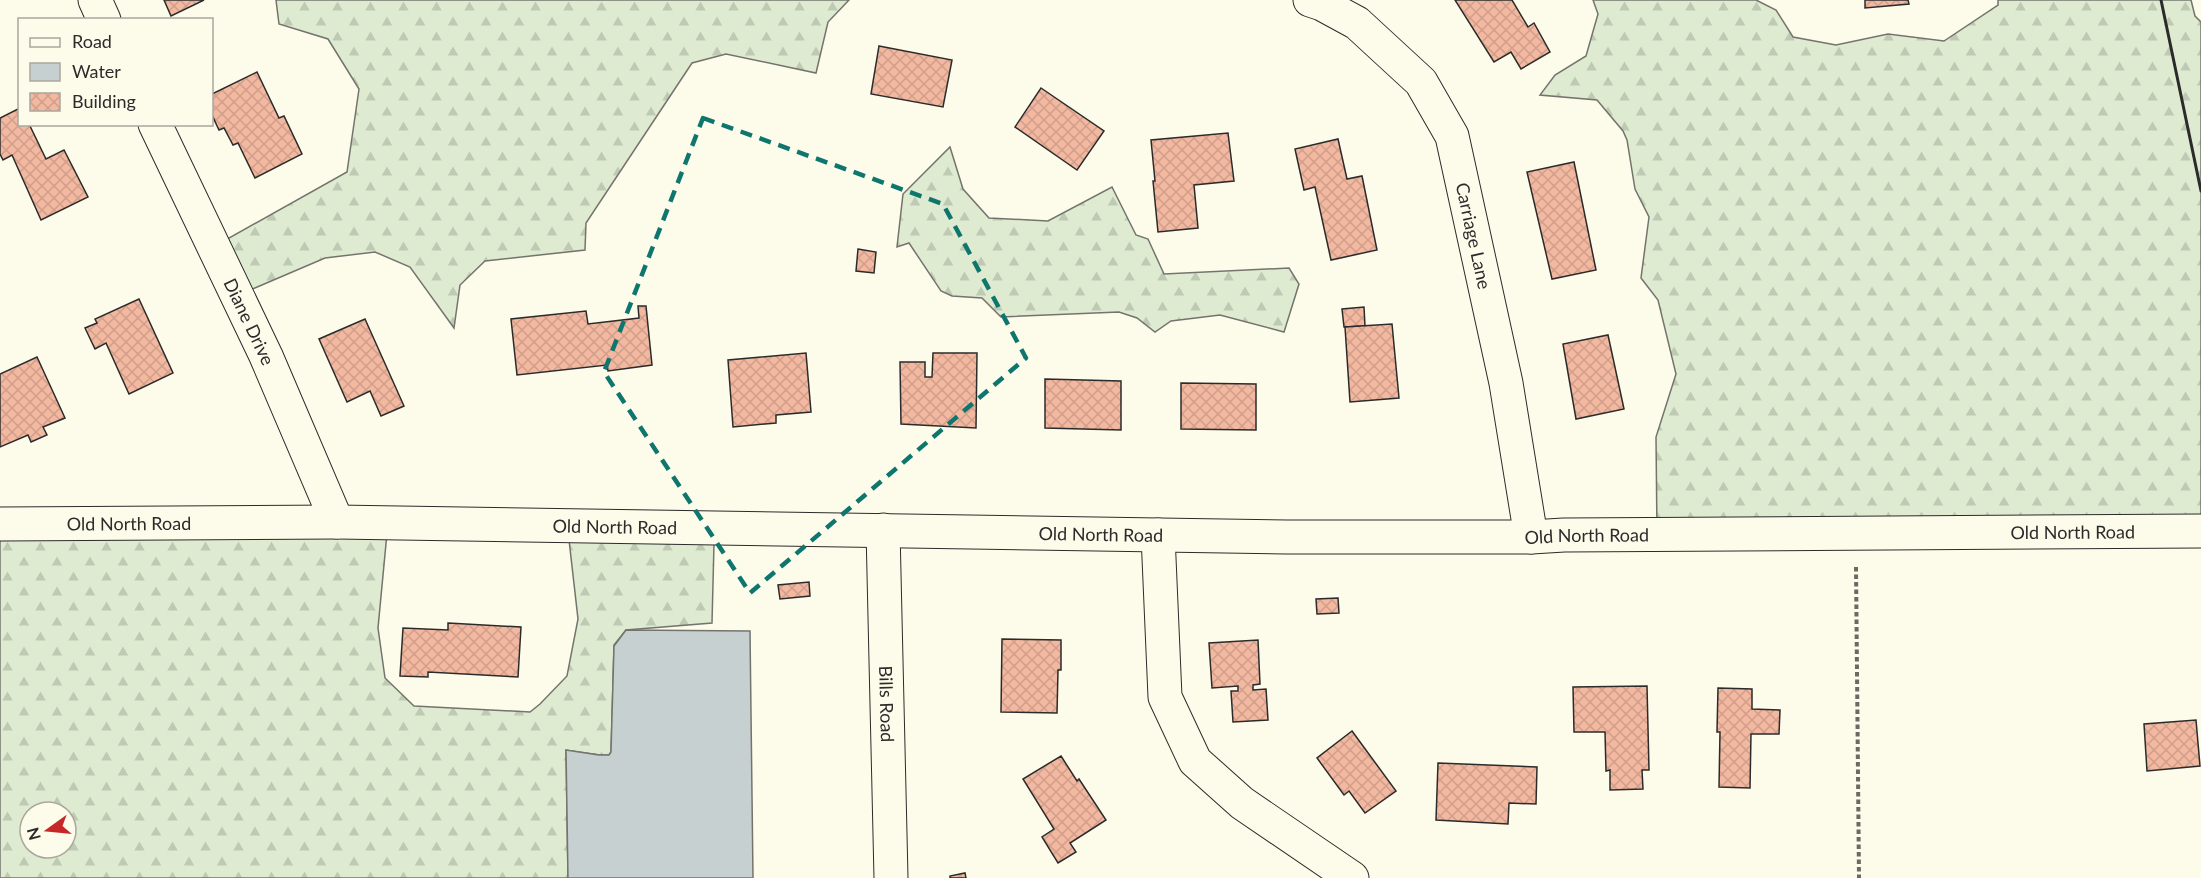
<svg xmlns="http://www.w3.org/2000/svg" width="2201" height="878" viewBox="0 0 2201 878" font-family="Lato,sans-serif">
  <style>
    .forest { fill: url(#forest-firs); stroke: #74746e; stroke-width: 1.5; fill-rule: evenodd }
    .water { fill: #c7d0d0; stroke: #74746e; stroke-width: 1.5 }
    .building { fill: url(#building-cross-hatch); stroke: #2b2b2b; stroke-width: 1.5 }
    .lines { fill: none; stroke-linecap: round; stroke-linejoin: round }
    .street-casing { stroke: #2b2b2b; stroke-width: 35 }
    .secondary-casing { stroke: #2b2b2b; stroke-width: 35 }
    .path { stroke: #6a6964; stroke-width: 4; stroke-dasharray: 4.5 3; stroke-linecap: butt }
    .street { stroke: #fdfbea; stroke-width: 33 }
    .secondary { stroke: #fdfbea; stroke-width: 33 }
    .wall { stroke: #2b2b2b; stroke-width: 3 }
    .marked { fill: none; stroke: #0f766e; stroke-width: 4.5; stroke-dasharray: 12 8; stroke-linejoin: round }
    .labels { text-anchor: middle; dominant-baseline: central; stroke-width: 4.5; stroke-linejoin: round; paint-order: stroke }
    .street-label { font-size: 18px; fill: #2b2b2b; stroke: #fdfbea }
  </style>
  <defs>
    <pattern id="forest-firs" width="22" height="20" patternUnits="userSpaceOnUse" patternTransform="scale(1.5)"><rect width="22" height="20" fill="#deebd1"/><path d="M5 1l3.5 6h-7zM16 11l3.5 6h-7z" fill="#bfcab4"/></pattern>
    <pattern id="building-cross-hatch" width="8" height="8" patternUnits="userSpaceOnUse" patternTransform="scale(1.5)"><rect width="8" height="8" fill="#f2b8a0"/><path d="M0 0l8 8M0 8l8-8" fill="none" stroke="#d09e8a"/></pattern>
  </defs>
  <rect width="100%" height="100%" fill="#fdfbea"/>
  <g class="forest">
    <path d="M276 0H849L828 22 816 73 726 54 692 63 586 223 585 250 485 261 460 285 454 328 410 267 375 252 325 258 236 296 213 247 347 172 359 89 328 39 279 24Z"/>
    <path d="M1593 0H1756L1776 10 1793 37 1836 45 1888 34 1944 41 1998 5V0H2191L2195 16 2201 22V532L1657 534 1656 437 1676 374 1658 300 1641 278 1649 217 1635 189 1627 140 1623 131 1597 100 1540 95 1555 75 1586 56 1598 14Z"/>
    <path d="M950 147 963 189 989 218 1048 221 1112 187 1136 235 1148 239 1164 274 1289 268 1299 284 1284 332 1220 315 1171 321 1155 332 1137 318 1119 312 1001 317 982 298 952 296 941 291 909 243 897 247 903 194Z"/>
    <path d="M0 527 387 533 378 628 385 678 414 706 530 712 540 704 567 676 578 619 568 531 714 544 712 623 626 630 614 645 611 752 609 755H600L566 750 568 878H0ZM30 812H66V848H30Z"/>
  </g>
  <path class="water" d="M626 630 750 631 753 878H568L566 750 599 755H609L611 752 614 646Z"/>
  <g class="building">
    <path d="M164 0H204L171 16Z"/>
    <path d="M1455 0H1512L1528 27 1534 23 1550 52 1521 69 1511 52 1494 62Z"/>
    <path d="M1865 0H1908L1909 4 1865 8Z"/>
    <path d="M879 46 952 60 943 107 871 94Z"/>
    <path d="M257 72 279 118 284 116 302 154 255 178 238 143 233 145 224 128 219 130 212 115V94Z"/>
    <path d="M1041 88 1104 131 1077 170 1015 127Z"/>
    <path d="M20 108V124H29L46 159 64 150 88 197 41 220 12 155 3 160 0 154V118Z"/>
    <path d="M1228 133 1234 181 1194 185 1198 228 1158 232 1153 181H1155L1151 140Z"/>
    <path d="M1338 139 1347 179 1362 176 1377 250 1331 260 1315 187 1304 190 1295 149Z"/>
    <path d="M1574 162 1596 270 1552 279 1527 172Z"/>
    <path d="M858 249 876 252 874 273 856 271Z"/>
    <path d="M139 299 173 373 129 394 106 343 95 349 85 328 97 323 95 319Z"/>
    <path d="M638 306H646L652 365 608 371 607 365 517 375 511 319 586 311 588 324 639 318Z"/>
    <path d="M1364 307 1365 326 1344 327 1342 309Z"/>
    <path d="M365 319 404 406 381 416 370 391 347 402 319 339Z"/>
    <path d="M1392 324 1399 398 1350 402 1345 327Z"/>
    <path d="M1608 335 1624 409 1576 419 1563 344Z"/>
    <path d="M806 353 811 412 776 415V423L733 427 728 360Z"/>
    <path d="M933 353H977L976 428 901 424 900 362H925V377H932Z"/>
    <path d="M37 357 65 418 43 427 47 435 31 442 28 435 0 447V374Z"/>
    <path d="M1045 379 1121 381V430L1045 428Z"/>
    <path d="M1181 383 1256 384V430L1181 429Z"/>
    <path d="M809 582 810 596 780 599 778 585Z"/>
    <path d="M1338 598 1339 613 1317 614 1316 599Z"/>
    <path d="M448 623 521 627 518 677 428 672V677L400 676 403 628 448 630Z"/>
    <path d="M1002 639 1061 640V670H1058L1057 713 1001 712Z"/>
    <path d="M1258 640 1260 684 1253 685V690L1266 689 1268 720 1233 722 1231 691H1238V686L1212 688 1209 643Z"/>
    <path d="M1647 686 1649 770H1642L1643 789 1610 790V770L1606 771 1605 732H1574L1573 687Z"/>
    <path d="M1718 688 1752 689V709L1780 710 1779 734H1751L1750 788 1719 787 1720 732H1717Z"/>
    <path d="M2196 720 2200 766 2147 771 2144 724Z"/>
    <path d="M1352 731 1396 791 1365 813 1349 791 1344 795 1317 758Z"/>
    <path d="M1061 756 1077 781 1079 779 1106 820 1070 843 1076 852 1058 863 1042 837 1054 829 1023 779Z"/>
    <path d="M1438 763 1537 767 1536 804 1509 803 1508 824 1436 820Z"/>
    <path d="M965 873 966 878H950V876Z"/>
  </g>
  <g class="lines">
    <defs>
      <g id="street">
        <path d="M95 0 104 20"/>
        <path id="s1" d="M1310 0 1322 4 1357 23 1421 82 1452 136 1506 383 1531 537"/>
        <path id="s2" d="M155 124 266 356 337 522"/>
        <path id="s3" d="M883 530 891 878"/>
        <path d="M1158 535 1165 697 1195 761 1242 803 1352 878"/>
      </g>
      <g id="secondary">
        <path id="s4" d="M0 524 337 522 1287 537H1531L1564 535 2201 531"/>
      </g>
    </defs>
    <use href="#street" class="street-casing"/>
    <use href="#secondary" class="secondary-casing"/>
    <path class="path" d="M1856 567 1859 878"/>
    <use href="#street" class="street"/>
    <use href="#secondary" class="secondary"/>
    <path class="wall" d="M2161 0 2201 191"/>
  </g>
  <path class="marked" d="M703 118 943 204 1026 358 750 593 604 372Z"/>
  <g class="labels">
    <g class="street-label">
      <text stroke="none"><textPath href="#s1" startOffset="304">Carriage Lane</textPath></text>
      <text stroke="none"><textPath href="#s2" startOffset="219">Diane Drive</textPath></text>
      <text stroke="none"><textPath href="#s4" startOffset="129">Old North Road</textPath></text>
      <text stroke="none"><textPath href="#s4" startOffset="615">Old North Road</textPath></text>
      <text stroke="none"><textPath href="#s4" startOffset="2073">Old North Road</textPath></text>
      <text stroke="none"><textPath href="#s4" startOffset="1101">Old North Road</textPath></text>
      <text stroke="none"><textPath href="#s4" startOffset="1587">Old North Road</textPath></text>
      <text stroke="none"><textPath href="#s3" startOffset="174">Bills Road</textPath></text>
    </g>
  </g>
  <rect x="18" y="18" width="195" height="108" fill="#fdfbea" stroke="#a9a89e" stroke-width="1.5"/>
  <rect x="30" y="38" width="30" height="9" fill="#fdfbea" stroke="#a9a89e" stroke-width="1.5"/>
  <text x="72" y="48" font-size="18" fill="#2b2b2b">Road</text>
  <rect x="30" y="63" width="30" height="18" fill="#c7d0d0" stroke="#a9a89e" stroke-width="1.5"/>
  <text x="72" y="78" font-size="18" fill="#2b2b2b">Water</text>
  <rect x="30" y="93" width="30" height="18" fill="url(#building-cross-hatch)" stroke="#a9a89e" stroke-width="1.5"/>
  <text x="72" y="108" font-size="18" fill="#2b2b2b">Building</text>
  <g transform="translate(48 830) rotate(255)"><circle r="28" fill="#fdfbea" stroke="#a9a89e" stroke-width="1.5"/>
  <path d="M0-4.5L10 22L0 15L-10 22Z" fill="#c62828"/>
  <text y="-9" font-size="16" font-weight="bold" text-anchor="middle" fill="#2b2b2b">N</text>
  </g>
</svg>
